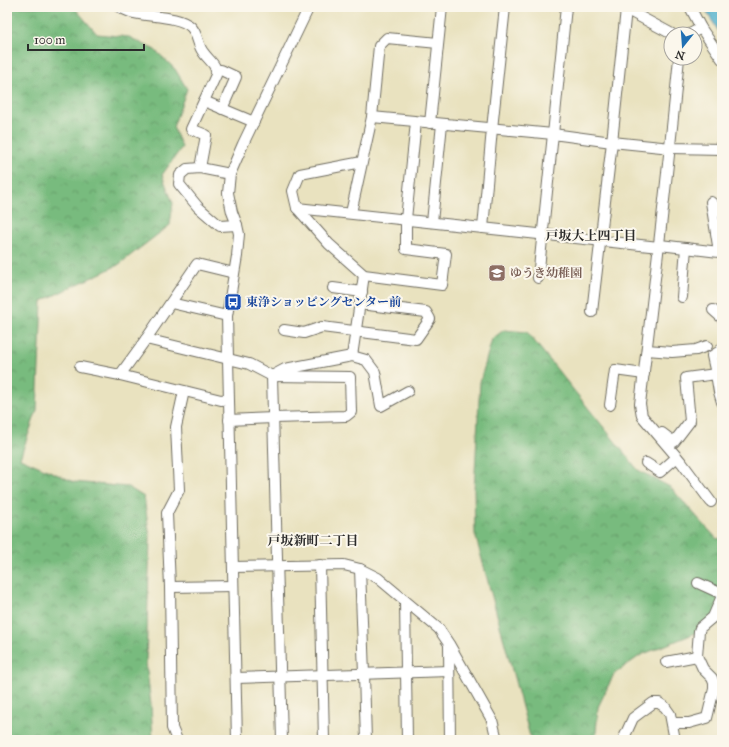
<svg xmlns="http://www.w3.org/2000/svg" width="729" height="747" viewBox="0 0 729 747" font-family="'IM FELL Great Primer','Noto Serif JP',serif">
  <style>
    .forest { fill: url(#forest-crowns); stroke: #527354 }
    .water { fill: url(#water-ripples); stroke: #3c6d7c }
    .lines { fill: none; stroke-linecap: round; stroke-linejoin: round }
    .minor-casing { stroke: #6e6b5f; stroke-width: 12 }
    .minor { stroke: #fff; stroke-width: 10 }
    .labels { text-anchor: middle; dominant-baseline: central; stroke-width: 4; stroke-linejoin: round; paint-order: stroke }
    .education-label { font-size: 12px; font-weight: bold; fill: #785e54; stroke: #fbf7ec; text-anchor: start }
    .transit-label { font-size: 12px; font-weight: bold; fill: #164399; stroke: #fbf7ec; text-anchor: start }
    .neighbourhood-label { font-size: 13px; font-weight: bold; fill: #2b2b2b; stroke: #fbf7ec }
  </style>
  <defs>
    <pattern id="forest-crowns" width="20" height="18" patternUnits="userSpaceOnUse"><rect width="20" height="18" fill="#78bb7e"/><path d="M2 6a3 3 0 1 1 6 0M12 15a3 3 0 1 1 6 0" fill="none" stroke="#639867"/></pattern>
    <pattern id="water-ripples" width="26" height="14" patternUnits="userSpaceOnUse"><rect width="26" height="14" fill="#4dafcc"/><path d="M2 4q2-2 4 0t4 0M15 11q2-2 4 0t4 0" fill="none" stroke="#408fa6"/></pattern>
  </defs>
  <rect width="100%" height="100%" fill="#fbf7ec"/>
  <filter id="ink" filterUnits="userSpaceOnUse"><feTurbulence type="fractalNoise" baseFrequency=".025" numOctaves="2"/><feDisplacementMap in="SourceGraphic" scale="8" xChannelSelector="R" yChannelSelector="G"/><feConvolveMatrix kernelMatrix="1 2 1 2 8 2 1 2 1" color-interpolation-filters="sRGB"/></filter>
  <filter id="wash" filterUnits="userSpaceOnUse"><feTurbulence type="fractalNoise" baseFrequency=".012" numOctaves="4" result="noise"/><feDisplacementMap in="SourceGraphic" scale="16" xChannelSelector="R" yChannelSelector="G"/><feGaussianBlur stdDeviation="0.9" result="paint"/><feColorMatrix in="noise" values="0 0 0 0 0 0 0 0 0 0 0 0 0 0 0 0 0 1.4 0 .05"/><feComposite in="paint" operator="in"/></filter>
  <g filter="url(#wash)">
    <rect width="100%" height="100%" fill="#e9e2bf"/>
    <g class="forest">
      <path d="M7 7H74L97 34 129 37 155 50 175 69 187 89 173 127 182 147 162 175 173 203 170 225 118 265 42 301 37 410 20 458 74 482 128 487 144 497 150 538 146 662 151 705 153 740H7Z"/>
      <path d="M504 330 527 332 638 470 670 487 717 539 722 538V620L718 624 641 655 614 674 598 707 596 733 598 740H531L475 534 474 490 480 382 492 339Z"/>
    </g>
    <path class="water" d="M704 7H722V37Z"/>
  </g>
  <g filter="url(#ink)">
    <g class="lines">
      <defs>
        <g id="minor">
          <path d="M119 7C124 9 129 12 134 13 150 17 180 16 191 27 198 34 197 44 203 52 208 60 218 65 216 75L191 129 206 135 200 168"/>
          <path d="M622 7 672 34"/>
          <path d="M690 7 701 28 722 59"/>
          <path d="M690 34 701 28"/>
          <path d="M679 58C668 173 654 289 640 404L642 416 682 463 711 502"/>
          <path d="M217 70H221L236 77 222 109"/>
          <path d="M204 101 254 122"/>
          <path d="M372 117 553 134 612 142 671 148 722 149"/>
          <path d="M430 123 442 7"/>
          <path d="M362 162 300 174 293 191 297 208 329 244 364 275 442 285 446 254 406 249V219L416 122"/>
          <path d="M230 174 200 168 187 169 180 175 179 184 198 207 220 226 237 225"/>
          <path d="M297 208 659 247"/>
          <path d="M351 213 372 117 379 46 387 38 438 43"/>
          <path d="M432 222 442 124"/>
          <path d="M483 228 492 129 505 7"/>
          <path d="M660 245 719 252 711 202 722 213"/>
          <path d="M538 278 553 134 566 7"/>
          <path d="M333 288 362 292"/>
          <path d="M682 297 686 248"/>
          <path d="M171 303 227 316"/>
          <path d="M713 310 722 318"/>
          <path d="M592 312 612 142 626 9"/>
          <path d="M284 330 304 333 322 327 416 339 430 319 426 312 360 304"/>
          <path d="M146 339 249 364 272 376 282 740"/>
          <path d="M647 350 672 352 696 350 707 346"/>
          <path d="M352 356 364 275"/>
          <path d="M80 367 120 375 221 400 228 399"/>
          <path d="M716 374 712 356 720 351 722 348"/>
          <path d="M120 375 146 339 197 264 234 273"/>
          <path d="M610 405 615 370 644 374"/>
          <path d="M229 420 274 418 346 416 351 412 350 377 272 376 285 369 352 356 366 360 375 372 381 406 408 391"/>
          <path d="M662 433 674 442 690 421 686 378 716 374 719 392 722 402"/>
          <path d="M646 463 660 472 677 457"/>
          <path d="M320 565 324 740"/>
          <path d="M233 567 344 565 360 569 378 578 439 629 449 644 492 720 497 740"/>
          <path d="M360 569 364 674 366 740"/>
          <path d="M698 583 722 594"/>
          <path d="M170 587 233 586"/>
          <path d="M405 601 407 740"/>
          <path d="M449 646 450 740"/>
          <path d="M666 662 697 656"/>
          <path d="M236 678C307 675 378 674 449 671"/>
          <path d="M714 689V683L712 678 703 669 697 656 699 631 700 628 713 617 722 596"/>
          <path d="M672 723H689L707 718 714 689 722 690"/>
          <path d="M177 740 172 728 170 587 167 513 179 490 176 427 184 391"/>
          <path d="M237 740 227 316 237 256 239 234 237 225 232 212 228 193 230 174 243 144 309 7"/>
          <path d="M623 740 633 718 653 703H659L665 707 670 714 675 740"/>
        </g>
      </defs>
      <use href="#minor" class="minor-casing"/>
      <use href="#minor" class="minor"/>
    </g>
  </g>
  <defs>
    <symbol id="school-square" viewBox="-11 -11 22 22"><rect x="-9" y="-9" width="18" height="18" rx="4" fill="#8d6e63" stroke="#fbf7ec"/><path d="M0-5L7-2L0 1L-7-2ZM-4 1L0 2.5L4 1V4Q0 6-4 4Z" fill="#fff"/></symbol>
    <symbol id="bus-square" viewBox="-11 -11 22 22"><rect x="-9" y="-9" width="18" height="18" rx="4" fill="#1a4fb4" stroke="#fbf7ec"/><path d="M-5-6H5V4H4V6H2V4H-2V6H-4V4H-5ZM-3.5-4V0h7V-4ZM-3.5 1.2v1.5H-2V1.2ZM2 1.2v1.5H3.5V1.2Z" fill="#fff"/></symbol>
  </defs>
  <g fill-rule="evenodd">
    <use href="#school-square" x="487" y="263" width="20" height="20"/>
    <use href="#bus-square" x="223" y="292" width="20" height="20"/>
  </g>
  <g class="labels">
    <g class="education-label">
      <text x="510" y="273">ゆうき幼稚園</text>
    </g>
    <g class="transit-label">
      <text x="246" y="302">東浄ショッピングセンター前</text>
    </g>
    <g class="neighbourhood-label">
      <text x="591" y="236">戸坂大上四丁目</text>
      <text x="313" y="541">戸坂新町二丁目</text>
    </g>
  </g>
  <rect width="729" height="747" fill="none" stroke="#fbf7ec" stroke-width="24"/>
  <g transform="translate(683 46) rotate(197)"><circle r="19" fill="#fbf7ec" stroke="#a8a59f"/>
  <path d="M0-3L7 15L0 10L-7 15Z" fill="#1f6fb2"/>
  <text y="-6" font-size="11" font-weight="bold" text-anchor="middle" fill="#2b2b2b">N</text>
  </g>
  <path d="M28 44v6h116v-6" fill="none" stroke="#2b2b2b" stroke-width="2"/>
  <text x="34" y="44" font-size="12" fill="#2b2b2b" stroke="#fbf7ec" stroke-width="3" paint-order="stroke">100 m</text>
</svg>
